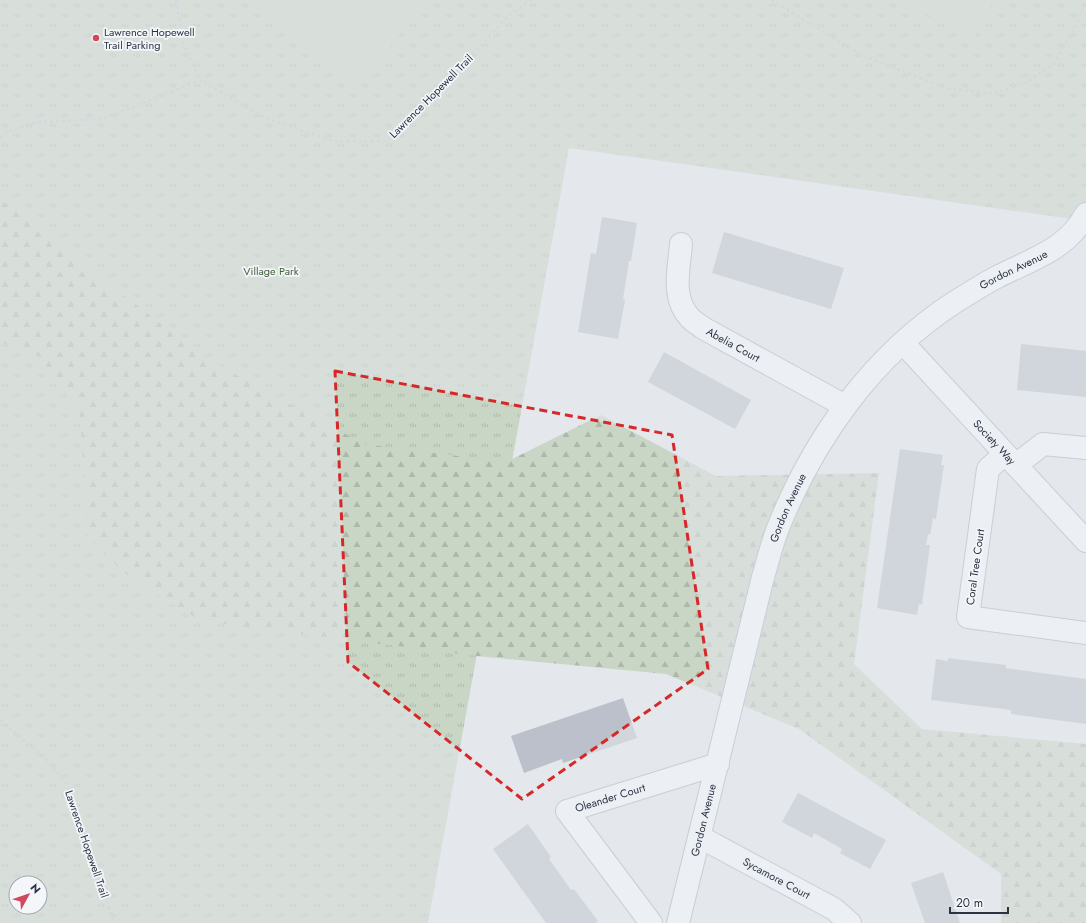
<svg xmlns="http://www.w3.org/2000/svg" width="1086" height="923" viewBox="0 0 1086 923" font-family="Jost,sans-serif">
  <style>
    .grass { fill: url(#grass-tufts); fill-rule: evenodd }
    .forest { fill: url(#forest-firs) }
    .pitch { fill: #c9d6c5 }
    .building { fill: #bbc0ca }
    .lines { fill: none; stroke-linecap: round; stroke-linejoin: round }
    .minor-casing { stroke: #a9aeb7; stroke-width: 24 }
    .path { stroke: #c2c5cb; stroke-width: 2.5; stroke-dasharray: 3 3; stroke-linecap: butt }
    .minor { stroke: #f7f8fa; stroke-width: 22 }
    .marked { fill: none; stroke: #d62828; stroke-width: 3; stroke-dasharray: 8 5; stroke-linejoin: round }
    .poi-dot { fill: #d1495b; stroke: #f4f6f9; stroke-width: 1.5 }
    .labels { text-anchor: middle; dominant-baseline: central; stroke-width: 3.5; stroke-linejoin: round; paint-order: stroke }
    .poi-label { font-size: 11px; fill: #2b3445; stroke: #f4f6f9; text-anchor: start }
    .street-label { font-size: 11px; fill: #2b3445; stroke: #f4f6f9 }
    .park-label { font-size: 11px; fill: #3f6138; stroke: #f4f6f9 }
  </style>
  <defs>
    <pattern id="grass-tufts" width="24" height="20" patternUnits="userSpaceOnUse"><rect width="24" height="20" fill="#c9d6c5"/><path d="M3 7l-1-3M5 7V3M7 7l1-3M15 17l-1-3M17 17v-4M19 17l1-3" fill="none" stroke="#adb8ab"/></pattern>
    <pattern id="forest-firs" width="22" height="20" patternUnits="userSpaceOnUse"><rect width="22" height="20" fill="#c9d6c5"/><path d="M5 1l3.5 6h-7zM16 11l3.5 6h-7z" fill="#adb8ab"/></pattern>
  </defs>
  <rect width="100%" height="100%" fill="#e4e7ec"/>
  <path class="grass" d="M0 0H1086V221L569 148 428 923H0ZM16 883H40V907H16Z"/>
  <path class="forest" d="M0 199 205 358 364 444 506 462 601 415 716 476 879 473 854 664 922 729 1086 744V923H1001V874L799 729 666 674 477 656 201 621 129 577 88 538 80 414 40 357 0 342Z"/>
  <g class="pitch">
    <path d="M247 0H425L362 85Z"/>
    <path d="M898 0H994L974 38Z"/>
  </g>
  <g class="building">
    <path d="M602 217 637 223 631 261H629L623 299 625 300 618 339 578 332 591 253 596 254Z"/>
    <path d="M724 232 844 268 831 309 712 273Z"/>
    <path d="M1021 344 1086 351V397L1017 390Z"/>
    <path d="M664 352 751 400 735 429 648 382Z"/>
    <path d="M900 449 943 455 941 465H944L936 519 933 518 930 535 928 534 926 545H930L922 605 919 604 917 615 877 608Z"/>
    <path d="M948 658 1006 665V668L1086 679V724L1011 714V710L931 700 936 659 948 661Z"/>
    <path d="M623 698 637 738 563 763 562 759 524 773 511 736Z"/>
    <path d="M798 793 886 840 870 869 840 853 842 849 814 833 812 838 782 822Z"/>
    <path d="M528 824 551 857 549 859 571 890 574 889 598 921 595 923H546L493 849Z"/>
    <path d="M943 872 960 923H925L911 883Z"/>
  </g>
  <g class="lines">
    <defs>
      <g id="minor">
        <path id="s1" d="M681 244C679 269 671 298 690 318 694 322 699 325 703 328L845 406"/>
        <path id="s2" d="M903 343 1086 541"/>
        <path d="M1005 454 988 469 968 617 1086 633"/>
        <path d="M1016 465 1043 444 1086 448"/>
        <path id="s3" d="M700 837 834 909 850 923"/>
        <path id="s4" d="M651 923 567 811 718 764"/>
        <path id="s5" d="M678 923 763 577C768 561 772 543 778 528 814 438 873 355 955 302 968 294 982 285 997 277 1030 260 1067 250 1086 214"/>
      </g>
    </defs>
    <use href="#minor" class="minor-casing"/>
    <g class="path">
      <path d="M176 0 183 43 200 80"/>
      <path d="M771 0 860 54 945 88 993 94 1025 83 1053 65 1072 33 1086 1"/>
      <path d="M0 138 7 132 37 122 103 119 200 80 265 118 333 141H387L433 96 506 18 531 0"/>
      <path d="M0 720 46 759 68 786 114 923"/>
    </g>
    <use href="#minor" class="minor"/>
  </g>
  <path d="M0 0H1086V923H0ZM335 371 672 435 708 669 522 799 348 662Z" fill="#e4e7ec" fill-opacity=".55" fill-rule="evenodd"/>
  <path class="marked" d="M335 371 672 435 708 669 522 799 348 662Z"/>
  <circle class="poi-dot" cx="96" cy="38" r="4"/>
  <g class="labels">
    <g class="poi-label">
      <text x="104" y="32">Lawrence Hopewell<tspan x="104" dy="13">Trail Parking</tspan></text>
    </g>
    <g class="street-label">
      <text transform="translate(431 96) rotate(-45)">Lawrence Hopewell Trail</text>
      <text stroke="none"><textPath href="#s5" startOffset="766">Gordon Avenue</textPath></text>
      <text stroke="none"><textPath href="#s1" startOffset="128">Abelia Court</textPath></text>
      <text stroke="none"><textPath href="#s2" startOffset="135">Society Way</textPath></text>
      <text stroke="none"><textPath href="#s5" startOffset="430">Gordon Avenue</textPath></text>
      <text transform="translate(975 567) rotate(-82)">Coral Tree Court</text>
      <text stroke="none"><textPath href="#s4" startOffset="185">Oleander Court</textPath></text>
      <text stroke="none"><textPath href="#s5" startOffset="106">Gordon Avenue</textPath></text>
      <text transform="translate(87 844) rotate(71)">Lawrence Hopewell Trail</text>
      <text stroke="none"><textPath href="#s3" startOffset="87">Sycamore Court</textPath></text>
    </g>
    <g class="park-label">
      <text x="271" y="271">Village Park</text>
    </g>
  </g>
  <g transform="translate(28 895) rotate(50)"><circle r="19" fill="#f4f6f9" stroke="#a4a8b1"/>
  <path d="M0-3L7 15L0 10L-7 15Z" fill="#d1495b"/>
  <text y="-6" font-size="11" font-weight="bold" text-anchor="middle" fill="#2b3445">N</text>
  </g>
  <path d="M950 907v6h58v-6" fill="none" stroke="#2b3445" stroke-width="2"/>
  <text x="956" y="907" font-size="12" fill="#2b3445" stroke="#f4f6f9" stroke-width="3" paint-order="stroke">20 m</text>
</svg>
